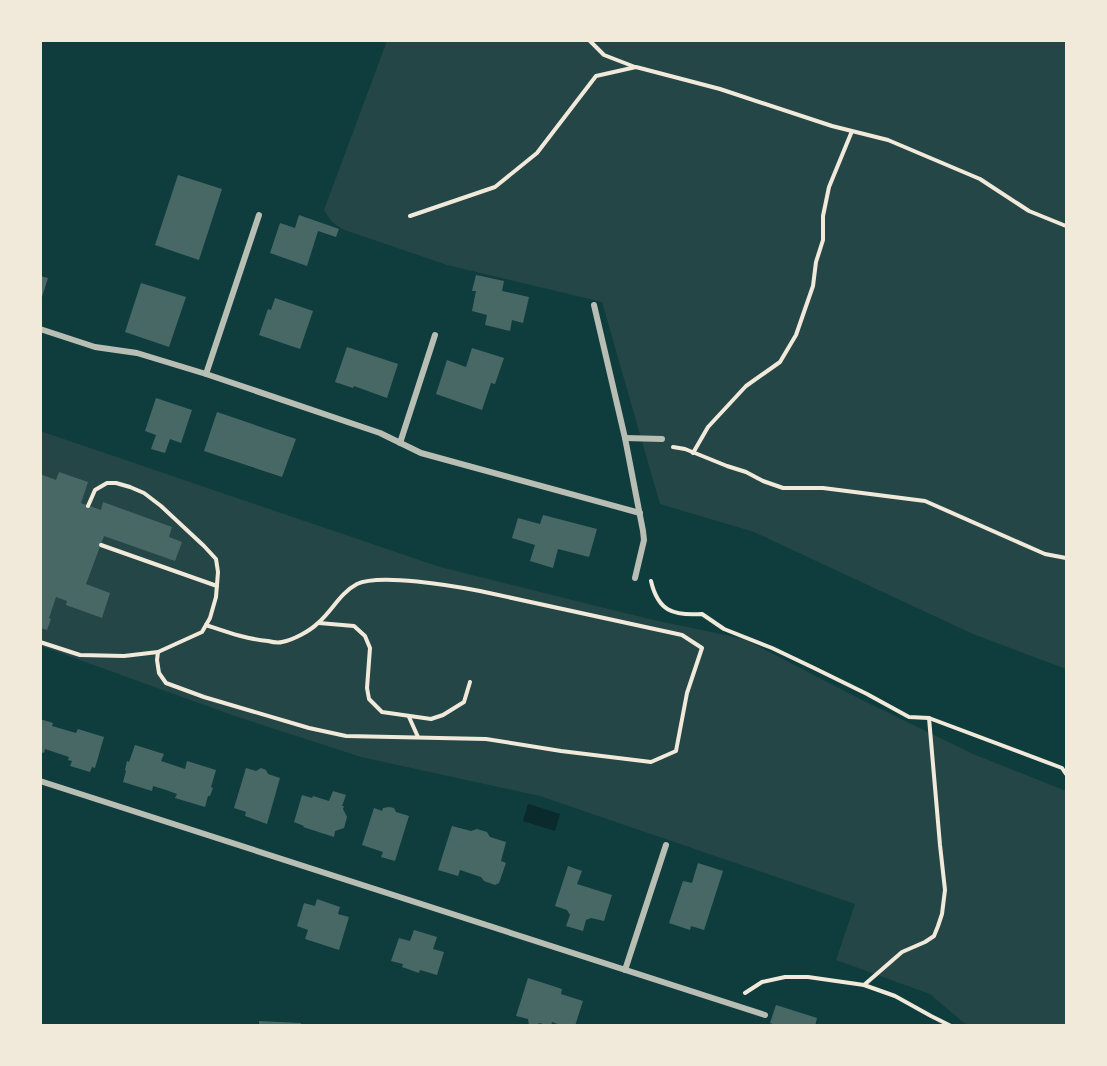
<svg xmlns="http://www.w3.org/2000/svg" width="1107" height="1066" viewBox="0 0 1107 1066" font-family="Inter,sans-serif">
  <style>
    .green { fill: #244646 }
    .water { fill: #0a2a2b }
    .building { fill: #486865 }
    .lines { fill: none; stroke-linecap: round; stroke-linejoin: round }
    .path { stroke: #f1e9da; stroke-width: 4 }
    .minor { stroke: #b8beb3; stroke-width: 6 }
  </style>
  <rect width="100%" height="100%" fill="#0f3d3e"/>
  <g class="green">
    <path d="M387 41H1066V669L973 634 754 532 660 504 602 302 447 265 342 229 332 222 324 210Z"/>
    <path d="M40 431 440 567 649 619 744 639 862 700 973 754 1066 791V1025H970L964 1023 930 994 836 960 855 904 540 796 361 757 232 715 41 646Z"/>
  </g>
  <path class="water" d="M528 804 560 814 555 831 523 821Z"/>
  <g class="building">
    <path d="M178 175 222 189 199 260 155 245Z"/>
    <path d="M299 215 339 229 336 237 318 231 307 266 270 253 280 223 295 228Z"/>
    <path d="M476 275 504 281 502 291 529 297 523 323 512 320 510 331 485 325 487 315 472 311 476 291H472Z"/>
    <path d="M40 276 48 278 41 300H40Z"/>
    <path d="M141 283 186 297 169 347 125 332Z"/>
    <path d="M275 298 313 311 300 349 259 335 268 309 271 310Z"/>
    <path d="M347 347 398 364 387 398 354 386 353 388 335 382Z"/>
    <path d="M472 348 504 358 495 384 491 383 482 410 436 394 447 360 466 367Z"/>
    <path d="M156 398 192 410 181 443 170 439 165 453 151 449 156 435 145 431Z"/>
    <path d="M217 412 296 439 282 477 204 451Z"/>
    <path d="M59 472 88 482 81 503 101 510 103 502 172 527 169 537 182 542 175 561 104 536 86 584 110 593 102 618 66 605 67 601 56 597 49 618 51 619 47 630 40 628V474L56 480Z"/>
    <path d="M543 515 597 529 589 557 558 549 553 568 530 561 535 545 512 538 518 518 540 524Z"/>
    <path d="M40 719 53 723 52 726 76 733 78 729 104 737 95 768 92 767 90 772 70 766 72 761 68 760 69 757 45 749 44 753 40 752Z"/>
    <path d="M135 745 164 754 161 761 185 769 187 761 216 770 211 787 213 788 210 796H208L205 807 175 798 177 794 166 790 153 786 152 791 123 782 126 771 125 770 127 761 129 762Z"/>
    <path d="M246 768 256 771 261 768 266 770 268 774 280 778 267 824 245 816 246 812 234 808Z"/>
    <path d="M333 791 346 795 342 806H344L343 809 347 817 344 828 335 831 334 837 303 827 304 826 294 822 302 795 312 798 313 796 329 801Z"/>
    <path d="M389 807 394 808 396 812 409 816 395 861 381 857 383 852 362 845 374 808 382 811 383 808Z"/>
    <path d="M452 826 471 831 477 829 487 832 490 837 506 842 501 861 506 863 499 883 495 885 484 881 481 877 460 870 458 876 438 870Z"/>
    <path d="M698 863 723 871 704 930 691 926 690 930 669 923 683 881 692 883Z"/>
    <path d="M568 866 582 871 577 884 612 895 604 921 591 918 586 920 583 931 566 926 570 915 567 910 555 906Z"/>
    <path d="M317 899 340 907 338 914 349 917 339 950 305 939 308 930 297 926 304 903 315 906Z"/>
    <path d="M414 930 437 937 433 949 444 952 437 975 420 970 419 973 402 967 403 964 391 961 399 938 410 941Z"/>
    <path d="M528 978 562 989 561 994 583 1001 575 1026H563L552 1022 551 1026 539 1023 536 1026H529L528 1019 516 1016Z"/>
    <path d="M776 1005 817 1018 815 1026H778L770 1023Z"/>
    <path d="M259 1021 301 1023V1026H259Z"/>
  </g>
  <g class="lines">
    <g class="path">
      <path d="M589 40 604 55 635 67"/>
      <path d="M410 216 495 187 537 153 596 76 636 67 720 89 832 126 888 140 980 179 1029 211 1066 226"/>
      <path d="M673 447 685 449 727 466 746 472 763 481 783 488H823L925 501 1045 554 1066 558"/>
      <path d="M693 453 708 427 746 386 780 362 796 335 813 286 816 262 823 240V216L829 187 852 131"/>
      <path d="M101 545 217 586"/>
      <path d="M651 581C658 611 673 616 702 614L724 629 772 648 814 668 867 694 909 717 929 718 1062 768 1066 774"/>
      <path d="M319 623 354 626 365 636 370 648 367 688 369 699 382 712 431 719 443 715 464 702 470 682"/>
      <path d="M40 642 80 655 124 656 158 652 202 632 210 618 216 597 218 572 216 559 204 546 161 506 144 493 130 487 116 483H107L95 490 88 506"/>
      <path d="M158 652 157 660 159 673 166 683 204 697 309 728 346 736 486 739 561 751 651 762 676 751 687 693 702 648 682 635 480 591C454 586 379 573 357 584 340 593 332 611 318 623 310 631 293 640 282 642 278 643 272 642 268 641 246 639 227 632 206 625"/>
      <path d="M409 717 418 737"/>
      <path d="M864 985 902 952 925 942 934 936 938 926 942 914 945 890 940 845 929 718"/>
      <path d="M745 993 762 982 785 977H808L864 985 895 996 931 1016 951 1026"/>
    </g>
    <g class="minor">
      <path d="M594 305 625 438 643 531 644 540 635 578"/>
      <path d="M40 329 95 347 137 353 206 374 380 433 421 453 640 513"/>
      <path d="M206 374 259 215"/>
      <path d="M625 438 662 439"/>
      <path d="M400 443 435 335"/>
      <path d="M40 781 765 1015"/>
      <path d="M625 970 666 845"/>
    </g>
  </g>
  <rect width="1107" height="1066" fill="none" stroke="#f1e9da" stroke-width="84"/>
</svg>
